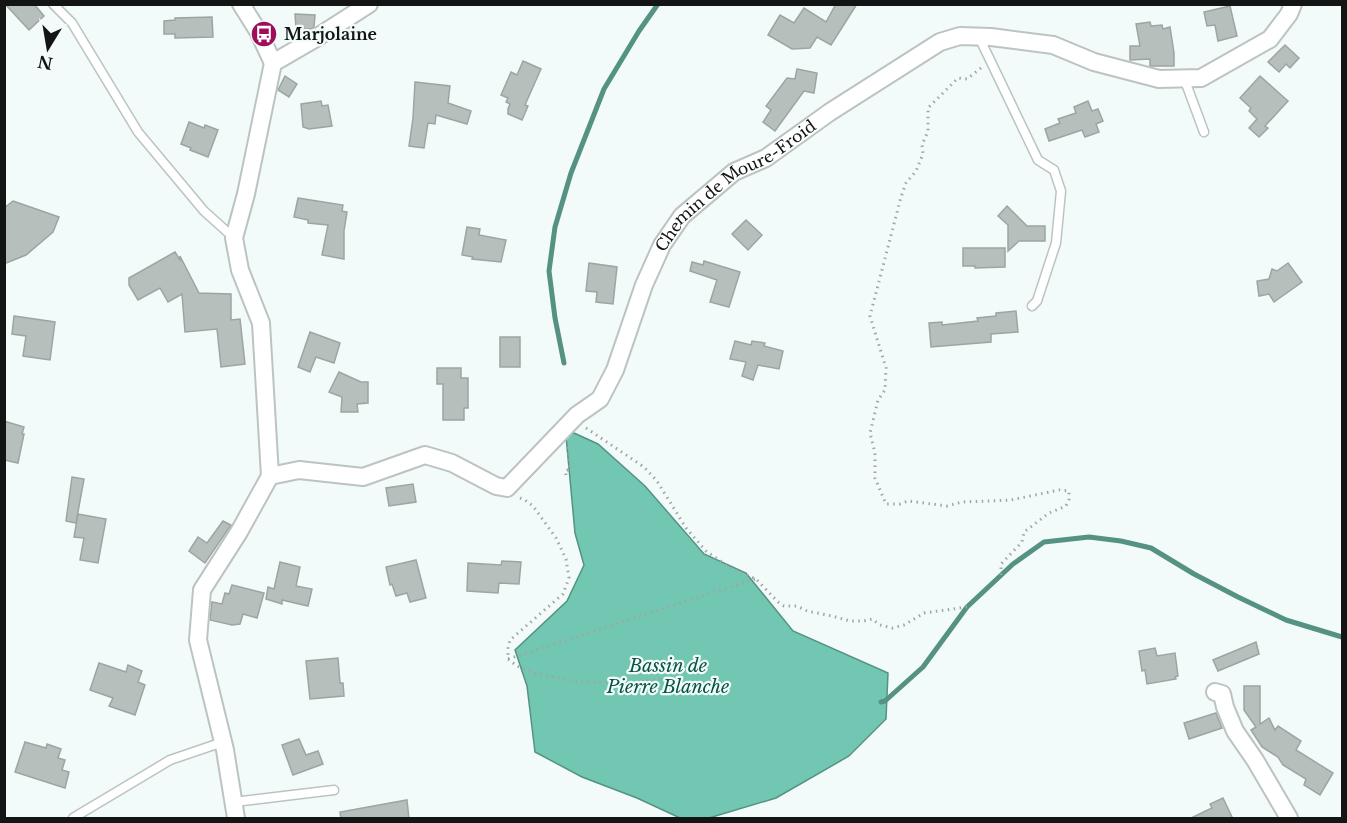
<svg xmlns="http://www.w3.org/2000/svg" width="1347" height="823" viewBox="0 0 1347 823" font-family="'Libre Baskerville',serif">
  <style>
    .water { fill: #72c7b2; stroke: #559283; stroke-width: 1.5 }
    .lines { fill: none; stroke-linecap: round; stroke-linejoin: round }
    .stream { stroke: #559283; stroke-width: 5 }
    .building { fill: #b6bfbc; stroke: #9da5a3; stroke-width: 1.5 }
    .lane-casing { stroke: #bbc4c1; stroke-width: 11 }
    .street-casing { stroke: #bbc4c1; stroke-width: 20 }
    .path { stroke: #9fa6a5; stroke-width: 3; stroke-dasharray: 1.5 4.5; stroke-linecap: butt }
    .lane { stroke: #fff; stroke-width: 8 }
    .street { stroke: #fff; stroke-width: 16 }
    .labels { text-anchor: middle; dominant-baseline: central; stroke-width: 4.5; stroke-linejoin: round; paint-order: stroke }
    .poi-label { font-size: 16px; font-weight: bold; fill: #121514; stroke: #f2fbf9; text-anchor: start }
    .street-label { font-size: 16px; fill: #121514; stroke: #f2fbf9 }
    .water-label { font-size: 18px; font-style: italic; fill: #075345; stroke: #f2fbf9 }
  </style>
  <rect width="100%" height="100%" fill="#f2fbf9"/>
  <path class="water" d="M574 433 598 444 645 486 704 554 746 573 793 631 888 673 886 719 849 756 776 798 709 818H680L637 798 582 777 535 752 527 686 515 650 567 601 584 565 575 533 566 436Z"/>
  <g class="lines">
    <g class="stream">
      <path d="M564 363 555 318 549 271 555 227 571 173 604 89 639 31 658 4"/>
      <path d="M881 702 885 701 923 667 967 607 1013 564 1044 542 1089 537 1121 541 1151 548 1194 574 1238 597 1286 620 1342 637"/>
    </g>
  </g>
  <g class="building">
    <path d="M5 4H34L44 16 29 30Z"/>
    <path d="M836 4H857L831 45 817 37 810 48 792 49 768 35 780 15 794 23 804 8 826 22Z"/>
    <path d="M1230 6 1237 36 1218 41 1215 25 1207 26 1204 12Z"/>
    <path d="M295 14 315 15 314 27 311 29 296 28Z"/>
    <path d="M212 17 213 37 175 38V34H164V21L175 20V18Z"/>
    <path d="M1150 22 1151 26 1162 25 1163 29 1170 27 1174 53V66H1150V59L1130 60V46H1140L1136 24Z"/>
    <path d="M1285 45 1299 58 1290 68 1286 64 1279 72 1268 62Z"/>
    <path d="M523 61 541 69 525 105 528 106 522 120 508 114V109L510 104 506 102 508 98 501 95 511 72 517 75Z"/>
    <path d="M797 69 817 73 814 93 804 91 775 131 763 122 771 110 766 106 787 78 795 79Z"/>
    <path d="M285 76 297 84 289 97 278 90Z"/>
    <path d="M1260 76 1288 101 1265 126 1268 128 1259 137 1249 128 1257 119 1249 111 1251 108 1240 98Z"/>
    <path d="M415 82 450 86 448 103 471 111 467 124 436 115 435 124 428 123 424 148 409 146 413 118Z"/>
    <path d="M321 101 322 106 328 105 332 126 309 129 303 127 301 104Z"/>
    <path d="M1088 101 1092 111 1098 109 1103 121 1096 124 1099 132 1085 137 1082 130 1049 141 1045 129 1060 123 1058 119 1076 113 1074 107Z"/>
    <path d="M189 122 204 128 205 125 218 130 208 157 190 150 191 148 181 144Z"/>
    <path d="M298 198 343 205 342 211 347 212 344 231V259L322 255 328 225 308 223V220L294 217Z"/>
    <path d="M13 201 59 217 53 232 26 255 4 264V208Z"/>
    <path d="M1007 206 1027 226H1045V241H1019L1008 251V225L998 216Z"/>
    <path d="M746 220 762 235 748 250 732 234Z"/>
    <path d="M467 227 480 229 479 235 506 240 501 262 472 259 473 257 462 255Z"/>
    <path d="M963 248H1005V267L975 268V266H963Z"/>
    <path d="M175 252 180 260V256L199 293 231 294V320L240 319 245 364 221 367 217 329 185 332 182 294 168 302 160 288 138 300 129 285V278Z"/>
    <path d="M704 261 740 272 729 307 710 302 717 280 690 271 692 262 703 265Z"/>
    <path d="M589 263 617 267 613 304 596 302 597 292 586 291Z"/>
    <path d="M1288 263 1302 282 1274 302 1269 294 1259 296 1257 281 1269 279 1272 269 1277 271Z"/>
    <path d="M1016 311 1018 332 991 334V342L931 347 929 323 942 322V325L978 321 977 318 996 316V313Z"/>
    <path d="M14 316 55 322 50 360 23 356 26 336 12 334Z"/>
    <path d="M310 332 340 343 334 363 316 357 310 372 298 367Z"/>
    <rect x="500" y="337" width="20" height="30"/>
    <path d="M735 341 751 345 752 341 765 343 764 346 783 351 779 369 758 365 753 380 742 376 746 362 730 359Z"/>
    <path d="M437 368H461V378H468V408H464V420H443V384H437Z"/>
    <path d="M339 372 361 382H368V403L357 404 358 412H341L342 397 329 392Z"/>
    <path d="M4 421 24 427 22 434H24L18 463 4 460Z"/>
    <path d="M72 477 84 479 76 523 66 521Z"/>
    <path d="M413 484 416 502 389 506 386 488Z"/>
    <path d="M78 514 106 519 98 563 80 560 84 538 74 537Z"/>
    <path d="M223 521 231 525 205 563 189 551 198 537 207 543Z"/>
    <path d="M416 560 426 598 410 602 407 593 396 596 392 584 390 585 386 567Z"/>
    <path d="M502 561 521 562 519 584 499 583 498 593 467 591 468 563 501 565Z"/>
    <path d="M280 562 300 567 296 586 312 589 308 606 282 600V604L266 599 268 587 274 589Z"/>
    <path d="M232 585 264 593 257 618 243 614 240 624 232 625 210 620 212 602 222 604 225 593 229 594Z"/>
    <path d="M1256 642 1259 654 1218 671 1213 660Z"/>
    <path d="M1155 648 1157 656 1175 653 1178 676 1175 677 1176 679 1147 684 1145 670 1142 671 1139 651Z"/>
    <path d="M338 658 340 683H343L344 696 310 699 306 661Z"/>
    <path d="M99 663 126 672 128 665 142 671 138 682 145 685 135 715 109 706 113 698 90 690Z"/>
    <path d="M1244 686H1260V724L1269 718 1275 730 1278 726 1301 741 1296 750 1333 773 1320 795 1304 785 1306 779 1283 765 1278 757 1262 747 1251 730 1256 727 1244 710Z"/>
    <path d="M1216 713 1222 728 1189 739 1184 723Z"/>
    <path d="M299 739 306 755 318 751 323 764 293 775 282 745Z"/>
    <path d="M25 742 46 748 47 744 61 749 58 758 65 760 62 770 69 772 65 788 15 772Z"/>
    <path d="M1223 798 1233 819H1189L1212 808 1210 804Z"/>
    <path d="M407 800 409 819H341L340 812Z"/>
  </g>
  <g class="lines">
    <defs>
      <g id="lane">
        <path d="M53 4 72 23 138 132 204 211 234 238"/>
        <path d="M979 37 1038 160 1054 170 1061 191 1056 243 1037 301 1032 306"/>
        <path d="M1184 78 1204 132"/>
        <path d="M234 802 334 790"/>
        <path d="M73 818 170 760 223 742"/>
      </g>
      <g id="street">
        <path d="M241 4 258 31 273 63"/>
        <path id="s1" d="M270 476 299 470 363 477 425 455 452 463 496 486 507 488 577 415 600 399 615 370 644 285 662 245 682 216 734 172 766 158 830 112 940 42 960 36 991 37 1053 45 1094 62 1159 79 1201 78 1270 39 1289 14 1293 4"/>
        <path d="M1215 692 1222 694 1225 707 1235 731 1255 760 1289 818"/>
        <path d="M236 818 225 750 198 640 202 590 239 532 270 476 261 323 240 270 234 238 246 194 273 63 316 38 369 4"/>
      </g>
    </defs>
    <use href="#lane" class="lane-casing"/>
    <use href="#street" class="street-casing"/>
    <g class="path">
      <path d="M981 68 967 79 958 78 928 108V131L922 145 923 154 916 171 906 183 901 197 870 316 886 368 885 390 878 400 870 433 875 453V478L886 504H900L908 501 947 506 962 502 1011 500 1059 490 1069 491V499L1066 506 1049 513 1024 532 1022 542 1001 564V575"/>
      <path d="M586 428 644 467 657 481 686 528 706 551 732 569 756 579 778 602 784 606H797L807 611 832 616 850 621H864L872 619 880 625 892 628 904 625 924 613 967 607"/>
      <path d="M566 475 565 471 570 469 568 447"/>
      <path d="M520 498 525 500 533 506 556 538 566 559 569 578 563 594 510 640 508 647V659L517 666 537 674 581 682 622 683 678 677"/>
      <path d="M508 659 755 579"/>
    </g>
    <use href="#lane" class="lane"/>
    <use href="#street" class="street"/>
  </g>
  <defs>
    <symbol id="bus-disc" viewBox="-11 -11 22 22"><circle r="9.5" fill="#9d0e5b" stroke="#f2fbf9"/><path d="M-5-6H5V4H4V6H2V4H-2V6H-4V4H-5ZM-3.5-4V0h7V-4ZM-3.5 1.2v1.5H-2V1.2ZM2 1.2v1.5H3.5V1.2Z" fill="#fff"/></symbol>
  </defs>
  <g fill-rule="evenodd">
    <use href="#bus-disc" x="249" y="19" width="30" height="30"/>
  </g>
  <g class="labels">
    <g class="poi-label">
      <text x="284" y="34">Marjolaine</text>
    </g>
    <g class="street-label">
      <text stroke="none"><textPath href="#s1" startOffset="640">Chemin de Moure-Froid</textPath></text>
    </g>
    <g class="water-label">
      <text x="668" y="666">Bassin de<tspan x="668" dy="21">Pierre Blanche</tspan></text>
    </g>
  </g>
  <rect width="1347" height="823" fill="none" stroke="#121514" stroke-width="12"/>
  <g transform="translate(48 48) rotate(191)" stroke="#f2fbf9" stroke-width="4.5" paint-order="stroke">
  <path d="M0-4.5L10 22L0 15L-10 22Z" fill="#121514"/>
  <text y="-9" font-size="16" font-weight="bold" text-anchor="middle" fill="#121514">N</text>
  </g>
</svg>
